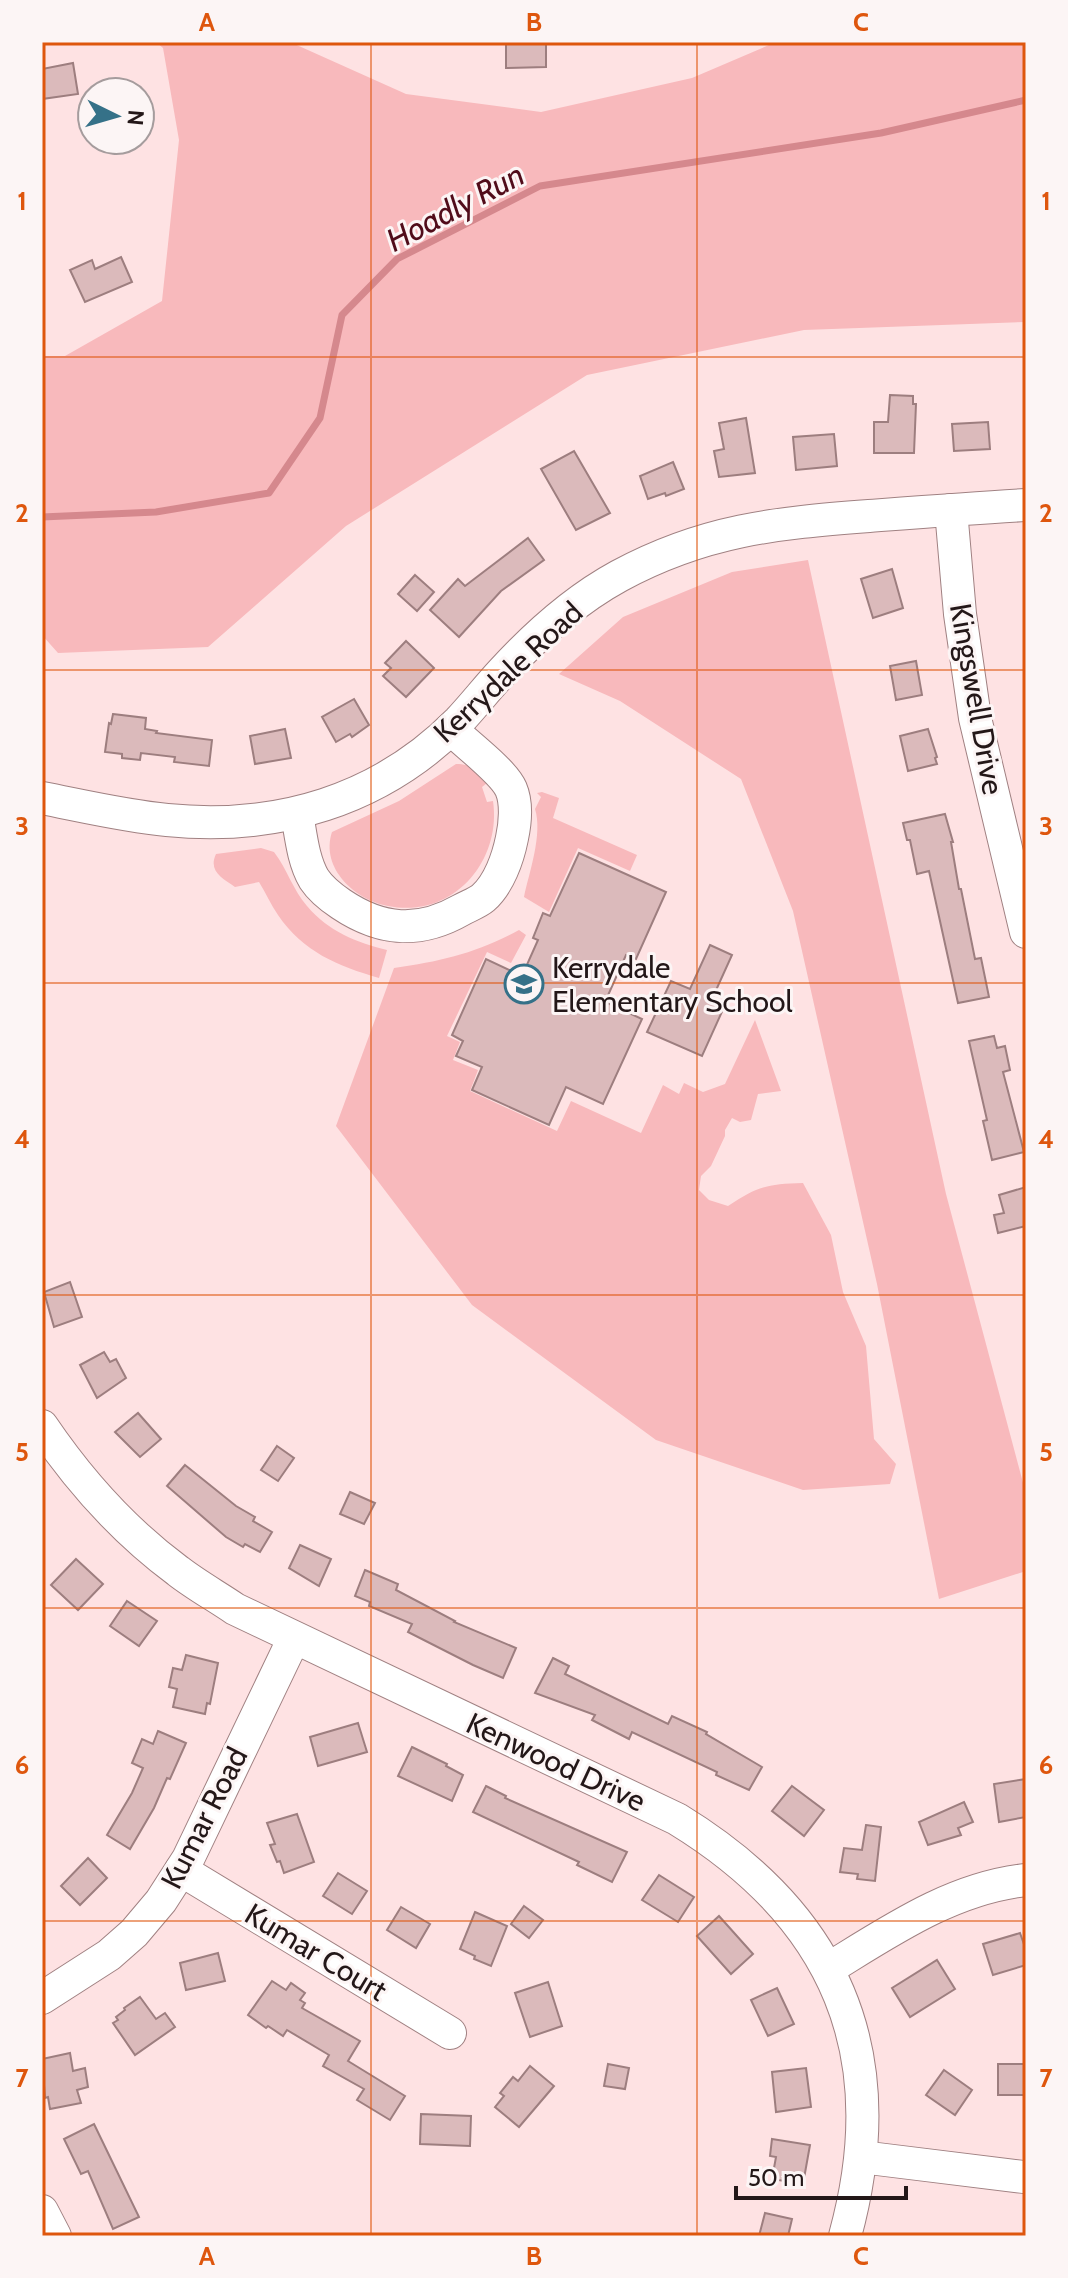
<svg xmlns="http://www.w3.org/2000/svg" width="1068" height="2278" viewBox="0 0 1068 2278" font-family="Cabin,sans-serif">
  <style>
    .green { fill: #f8b9bc }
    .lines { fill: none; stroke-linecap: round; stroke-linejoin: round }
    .stream { stroke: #d5888d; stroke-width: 7 }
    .building { fill: #dbbabb; stroke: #9d7e7f; stroke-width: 2 }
    .minor-casing { stroke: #a08182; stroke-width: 34 }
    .minor { stroke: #fff; stroke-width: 32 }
    .grid { fill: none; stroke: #de560d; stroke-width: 2; stroke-opacity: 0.55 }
    .labels { text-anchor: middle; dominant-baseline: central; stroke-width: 6; stroke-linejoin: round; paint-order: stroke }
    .street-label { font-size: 30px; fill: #231718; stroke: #fcf5f5 }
    .poi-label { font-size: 30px; fill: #231718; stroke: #fcf5f5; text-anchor: start }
    .water-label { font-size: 32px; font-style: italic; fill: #510c1a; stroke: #fcf5f5 }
    .neatline { fill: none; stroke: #de560d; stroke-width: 3 }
    .grid-label { font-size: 26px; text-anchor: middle; font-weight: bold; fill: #de560d }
  </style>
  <rect width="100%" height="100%" fill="#fee2e3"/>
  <g class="green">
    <path d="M156 42H290L406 94 541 112 692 78 776 42H1026V322L804 330 587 375 346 526 208 647 58 653 42 635V356H65L162 301 179 140 163 48Z"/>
    <path d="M808 560 946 1194 1026 1494V1571L939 1599 877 1284 793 911 741 779 620 701 559 674 623 617 732 572Z"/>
    <path d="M456 764C472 764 478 771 487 783L482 787 487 802 493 801C502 861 453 919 388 906 355 900 320 868 332 832L399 801Z"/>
    <path d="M542 792 559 798 553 818 637 855 630 871 578 848 549 912 524 897C529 873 543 834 535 809L541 797 537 793Z"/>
    <path d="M261 848 274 852C287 869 293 890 307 906 329 932 356 942 387 950L379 978C338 966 303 952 278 915 271 905 266 893 259 882L235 887C222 878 208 871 216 854Z"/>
    <path d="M519 930 526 935 511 963 487 952 447 1036 460 1042 453 1060 478 1070 470 1091 557 1131 571 1101 641 1133 663 1085 679 1094 684 1083 703 1092 725 1084 755 1020 781 1091 758 1094 751 1120 740 1122 732 1118 725 1130V1136L711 1166 701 1176 699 1190 709 1200 728 1206C758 1186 768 1184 803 1183L831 1235 843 1292 866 1346 874 1439 896 1464 890 1484 803 1490 656 1440 472 1305 336 1126 394 968C442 961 476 953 519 930Z"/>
  </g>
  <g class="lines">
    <path class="stream" d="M42 517 156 512 269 493 320 418 342 315 397 259 540 186 881 133 1026 100"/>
  </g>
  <g class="building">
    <path d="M506 42H546V67L506 68Z"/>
    <path d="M73 63 78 94 42 99V69Z"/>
    <path d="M121 257 132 282 85 302 70 270 92 260 95 269Z"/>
    <path d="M890 395 913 396V404H916L914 453H874V422H888Z"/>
    <path d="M746 418 755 473 719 477 714 451 724 449 719 423Z"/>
    <path d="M988 422 990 449 954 451 952 424Z"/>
    <path d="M834 434 837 466 796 470 793 437Z"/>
    <path d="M574 451 610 513 576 530 541 469Z"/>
    <path d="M673 462 684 489 666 496 665 493 648 499 640 476Z"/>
    <path d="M528 538 544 560 501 591 459 637 430 610 458 579 465 586Z"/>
    <path d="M892 569 903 608 873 618 861 579Z"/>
    <path d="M415 575 434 592 417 611 398 594Z"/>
    <path d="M406 641 434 668 406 697 383 676 391 668 385 663Z"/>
    <path d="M916 661 922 695 896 700 890 666Z"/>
    <path d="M354 699 369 725 352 737 350 734 336 742 322 717Z"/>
    <path d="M113 714 146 718 145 729 157 731 156 733 212 740 209 766 174 762 175 757 141 753 140 760 122 758V754L105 752 109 723 111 724Z"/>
    <path d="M285 729 291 758 255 764 250 736Z"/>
    <path d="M928 729 937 757 935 758 937 764 908 771 900 736Z"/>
    <path d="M945 814 953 842H951L959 889H961L975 959 981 958 989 997 958 1003 929 871 917 874 910 840H907L903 823Z"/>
    <path d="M579 853 666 892 636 959 626 955 605 1002 642 1019 603 1104 566 1087 549 1125 472 1090 482 1067 456 1056 463 1041 452 1035 486 959 522 976 538 940 533 938 543 913 550 916Z"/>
    <path d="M710 945 732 955 712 999 725 1005 702 1056 647 1032 671 981 690 989Z"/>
    <path d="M994 1036 997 1048 1005 1046 1010 1070 1003 1072 1024 1152 992 1160 983 1121 987 1120 969 1041Z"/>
    <path d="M1026 1187V1226L998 1233 994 1215 1004 1213 999 1195Z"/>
    <path d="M70 1282 82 1317 54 1327 44 1292Z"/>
    <path d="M104 1352 110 1362 116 1359 126 1378 97 1398 80 1365Z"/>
    <path d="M138 1413 161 1439 140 1457 115 1432Z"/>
    <path d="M277 1446 294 1458 278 1481 261 1470Z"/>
    <path d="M185 1465 236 1506 255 1517 253 1521 272 1532 260 1552 245 1544 243 1547 226 1537 167 1486Z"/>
    <path d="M350 1492 375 1503 364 1524 340 1514Z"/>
    <path d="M300 1545 331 1559 319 1586 289 1568Z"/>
    <path d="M76 1559 103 1584 78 1610 51 1585Z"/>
    <path d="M365 1570 398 1584 396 1590 455 1621 454 1622 516 1648 503 1678 473 1665 408 1632 412 1624 369 1606 370 1602 355 1596Z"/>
    <path d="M127 1601 157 1621 139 1646 110 1626Z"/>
    <path d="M186 1655 218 1663 210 1704 207 1703 205 1714 173 1707 177 1689 169 1687 173 1668 182 1670Z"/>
    <path d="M553 1658 569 1666 565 1674 668 1724 672 1716 707 1732 706 1734 762 1767 749 1790 716 1775 717 1772 632 1732 629 1739 592 1720 595 1715 535 1693Z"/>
    <path d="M358 1723 367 1752 318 1766 310 1737Z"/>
    <path d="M158 1731 186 1743 170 1779 167 1778 154 1808 130 1849 107 1835 132 1793 143 1768 132 1763 142 1739 153 1744Z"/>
    <path d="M412 1747 447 1764 446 1766 463 1775 452 1801 398 1776Z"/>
    <path d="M1026 1779V1817L999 1822 994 1784Z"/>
    <path d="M486 1786 506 1796 505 1798 627 1852 612 1882 577 1865 579 1862 473 1812Z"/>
    <path d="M792 1786 824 1810 804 1836 772 1811Z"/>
    <path d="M964 1802 973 1822 958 1828 961 1835 928 1845 919 1822Z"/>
    <path d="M297 1814 314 1862 284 1873 280 1861 277 1862 270 1845 275 1844 267 1823Z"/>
    <path d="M866 1825 881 1827 875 1881 857 1879 858 1874 840 1872 844 1848 862 1850Z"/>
    <path d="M88 1858 107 1878 80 1905 61 1886Z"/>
    <path d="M338 1873 367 1891 352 1914 323 1896Z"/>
    <path d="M659 1875 694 1897 678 1922 642 1900Z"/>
    <path d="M524 1906 543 1920 529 1938 511 1924Z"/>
    <path d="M401 1907 430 1924 416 1948 387 1930Z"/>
    <path d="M475 1912 507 1926 491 1966 474 1959 475 1956 460 1949Z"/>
    <path d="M719 1916 753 1954 731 1974 697 1936Z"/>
    <path d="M1020 1933 1026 1950V1965L993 1975 983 1944Z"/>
    <path d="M218 1953 225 1981 186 1990 180 1963Z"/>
    <path d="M937 1960 955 1989 910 2017 892 1988Z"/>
    <path d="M272 1981 286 1990 291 1983 305 1993 300 2000 305 2003 302 2008 360 2041 348 2061 405 2096 390 2120 357 2100 364 2089 323 2066 329 2055 287 2030 283 2036 268 2026 266 2028 248 2015Z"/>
    <path d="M548 1982 562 2026 530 2037 515 1993Z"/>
    <path d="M777 1988 794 2024 768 2036 751 2000Z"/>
    <path d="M140 1997 156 2019 165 2013 175 2027 135 2055 113 2023 118 2020 116 2017 125 2010 124 2008Z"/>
    <path d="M70 2053 73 2071 85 2068 88 2087 77 2090 81 2103 50 2109 48 2097 45 2098 42 2059Z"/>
    <path d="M608 2064 629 2068 625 2089 604 2086Z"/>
    <rect x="998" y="2064" width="28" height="31"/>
    <path d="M530 2066 554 2086 519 2127 495 2107 504 2096 500 2093 513 2077 518 2081Z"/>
    <path d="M806 2068 811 2107 776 2112 772 2072Z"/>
    <path d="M944 2070 972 2090 955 2115 926 2095Z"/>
    <path d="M421 2114 471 2116 470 2146 420 2144Z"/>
    <path d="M94 2124 139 2217 113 2229 88 2171 81 2174 64 2139Z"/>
    <path d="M772 2139 810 2145 803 2184 772 2179 776 2157 770 2156Z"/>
    <path d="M765 2213 792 2219 788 2236H759Z"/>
  </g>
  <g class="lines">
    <defs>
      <g id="minor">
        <path d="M951 510 960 614 975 718 1026 932"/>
        <path d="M42 798C83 806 125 816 167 820 277 831 380 801 459 721 474 705 488 687 503 671 537 634 575 600 619 576 704 530 776 523 869 516 922 512 974 508 1026 505"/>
        <path d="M297 814C301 836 303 860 314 879 320 888 332 898 341 904 381 931 419 934 461 910 468 906 477 903 483 898 499 884 508 858 512 838 515 824 517 803 511 789 503 771 466 744 451 729"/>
        <path d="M42 1426C80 1482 124 1531 178 1571 196 1585 216 1596 235 1609L677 1819C837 1917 895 2054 845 2236"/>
        <path d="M181 1870 450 2033"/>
        <path d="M828 1969C890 1931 952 1888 1026 1880"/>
        <path d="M42 1998 109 1955 134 1933 161 1901 188 1859 294 1638"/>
        <path d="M861 2157 1024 2177"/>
        <path d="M42 2211 55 2236"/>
      </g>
    </defs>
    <use href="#minor" class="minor-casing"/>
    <use href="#minor" class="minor"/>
  </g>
  <path class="grid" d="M371 42V2236M697 42V2236M42 357H1026M42 670H1026M42 983H1026M42 1295H1026M42 1608H1026M42 1921H1026"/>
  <defs>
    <symbol id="school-ring" viewBox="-11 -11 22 22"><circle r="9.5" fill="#fcf5f5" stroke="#357188" stroke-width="1.5"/><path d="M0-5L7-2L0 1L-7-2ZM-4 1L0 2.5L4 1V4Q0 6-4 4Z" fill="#357188"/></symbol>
  </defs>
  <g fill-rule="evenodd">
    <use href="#school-ring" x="502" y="962" width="44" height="44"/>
  </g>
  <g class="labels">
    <g class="street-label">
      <text transform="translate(508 672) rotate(-43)">Kerrydale Road</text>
      <text transform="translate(977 699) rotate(80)">Kingswell Drive</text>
      <text transform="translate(556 1762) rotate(25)">Kenwood Drive</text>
      <text transform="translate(204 1818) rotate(-63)">Kumar Road</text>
      <text transform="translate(316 1952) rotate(31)">Kumar Court</text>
    </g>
    <g class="poi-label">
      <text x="552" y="967">Kerrydale<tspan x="552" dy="34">Elementary School</tspan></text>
    </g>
    <g class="water-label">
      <text transform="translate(455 207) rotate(-28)">Hoadly Run</text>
    </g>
  </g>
  <rect width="1068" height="2278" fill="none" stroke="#fcf5f5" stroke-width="88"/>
  <g transform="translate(116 116) rotate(95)"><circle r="38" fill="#fcf5f5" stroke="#a59c9d" stroke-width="2"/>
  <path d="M0-6L14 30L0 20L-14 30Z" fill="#357188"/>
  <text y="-12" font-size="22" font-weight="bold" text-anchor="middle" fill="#231718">N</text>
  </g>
  <path d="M736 2186v12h170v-12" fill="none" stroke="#231718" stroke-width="4"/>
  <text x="748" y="2186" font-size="24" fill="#231718" stroke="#fcf5f5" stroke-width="6" paint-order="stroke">50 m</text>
  <rect x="44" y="44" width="980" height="2190" class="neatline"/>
  <g class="grid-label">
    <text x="207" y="31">A</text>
    <text x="534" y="31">B</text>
    <text x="861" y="31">C</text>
    <text x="22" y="210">1</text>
    <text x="1046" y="210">1</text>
    <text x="22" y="522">2</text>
    <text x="1046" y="522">2</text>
    <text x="22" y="835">3</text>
    <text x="1046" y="835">3</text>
    <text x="22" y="1148">4</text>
    <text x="1046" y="1148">4</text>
    <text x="22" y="1461">5</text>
    <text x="1046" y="1461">5</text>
    <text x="22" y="1774">6</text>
    <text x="1046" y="1774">6</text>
    <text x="22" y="2087">7</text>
    <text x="1046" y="2087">7</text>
    <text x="207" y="2265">A</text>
    <text x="534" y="2265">B</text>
    <text x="861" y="2265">C</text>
  </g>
</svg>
